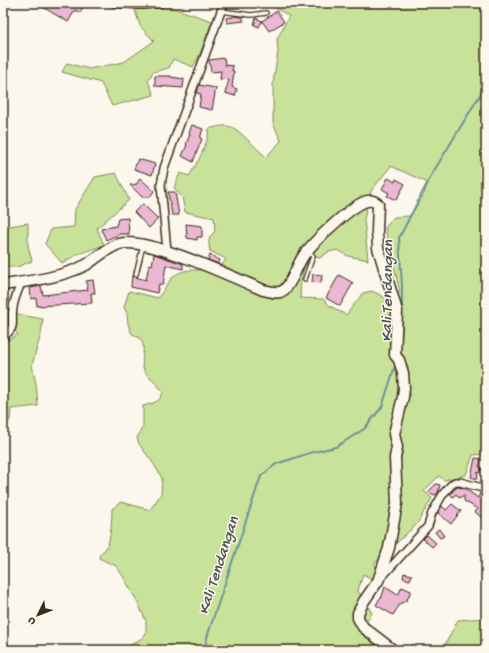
<svg xmlns="http://www.w3.org/2000/svg" width="489" height="653" viewBox="0 0 489 653" font-family="'Gochi Hand',sans-serif">
  <style>
    .green { fill: #c8e399; stroke: #82865c; fill-rule: evenodd }
    .lines { fill: none; stroke-linecap: round; stroke-linejoin: round }
    .stream { stroke: #6c909a; stroke-width: 2 }
    .building { fill: #ebb7d2; stroke: #3b2a1e }
    .lane-casing { stroke: #3b2a1e; stroke-width: 6 }
    .street-casing { stroke: #3b2a1e; stroke-width: 10 }
    .secondary-casing { stroke: #3b2a1e; stroke-width: 13 }
    .lane { stroke: #fbf7ec; stroke-width: 3.5 }
    .street { stroke: #fbf7ec; stroke-width: 7 }
    .secondary { stroke: #fbf7ec; stroke-width: 10 }
    .labels { text-anchor: middle; dominant-baseline: central; stroke-width: 3; stroke-linejoin: round; paint-order: stroke }
    .water-label { font-size: 16px; font-style: italic; fill: #4f5452; stroke: #fbf7ec }
  </style>
  <rect width="100%" height="100%" fill="#fbf7ec"/>
  <filter id="ink" filterUnits="userSpaceOnUse"><feTurbulence type="fractalNoise" baseFrequency=".025" numOctaves="2"/><feDisplacementMap in="SourceGraphic" scale="8" xChannelSelector="R" yChannelSelector="G"/><feConvolveMatrix kernelMatrix="1 2 1 2 8 2 1 2 1" color-interpolation-filters="sRGB"/></filter>
  <g filter="url(#ink)">
    <g class="green">
      <path d="M267 3H486V257L481 265 486 277V454L473 455 466 475 444 480 439 476 424 491 432 498 417 524 374 564 378 570 372 579 363 574 358 591 372 613 365 624 362 634 382 650H122L142 638 146 633V621L137 601 123 576 115 565 107 562 99 558C100 552 103 552 106 548 111 541 112 517 112 509L121 502 150 510 161 494 162 478 153 463 139 444 137 438 143 426V406C153 403 160 403 163 392 160 389 158 385 155 382 152 378 146 375 144 370 138 357 152 340 132 334L128 324 127 313 124 307 129 291 158 298C163 292 168 282 172 278 183 266 204 270 217 273L226 259 210 251C208 242 208 238 215 231L214 218 185 212 182 197 174 188 180 173 189 176C197 164 208 144 209 129 231 122 234 127 250 142 255 147 261 152 266 157L281 141 273 123V83L278 52 277 39 289 16ZM391 166 428 183 423 196 410 216 394 217 385 228 400 292 386 298 372 291 363 293 346 315 330 306 323 299 300 298C301 282 300 267 313 257L320 258 328 252 338 250 348 256 368 260 364 219 371 191Z"/>
      <path d="M167 6 212 21 200 54 193 67 173 59 169 68 153 72 148 81 154 95 112 106 101 83 62 72 67 63 89 69 124 62 154 41 140 26 135 10Z"/>
      <path d="M116 173 129 200 97 228 104 245 78 254 62 263 45 244 51 229 74 227 75 209 95 177Z"/>
      <path d="M28 223V246L32 261 17 267H3V231L10 226Z"/>
      <path d="M6 291 8 308 20 315 43 319 41 334 32 365 36 384 38 406 11 409 10 420 3 431V344L18 334 3 319V292Z"/>
      <path d="M486 618V650H442L458 620Z"/>
    </g>
    <g class="lines">
      <g class="stream">
        <path d="M400 341 402 331V286L399 238 432 174 486 85"/>
        <path d="M204 650 208 634 261 476 276 464 313 452 336 447 364 429 382 407 396 363"/>
      </g>
    </g>
    <g class="building">
      <path d="M36 3H85L80 13 75 10 68 22Z"/>
      <path d="M277 11 284 22 269 31 262 21Z"/>
      <path d="M233 16 242 17 244 21 227 23 226 18 233 17Z"/>
      <path d="M256 18 262 21 259 27 254 25Z"/>
      <path d="M224 58 225 65 233 66 232 71H234L232 87 237 89 235 96 225 93 229 80 220 79 221 71 211 72 209 60Z"/>
      <path d="M155 76H171V77L184 79 183 88 155 86Z"/>
      <path d="M199 85 216 88 212 110 199 107 201 94 197 93Z"/>
      <path d="M192 125 203 129 200 138 202 139 193 162 182 156 187 145H186L190 134 189 133Z"/>
      <path d="M138 159 155 164 152 175 134 169Z"/>
      <path d="M140 178 154 191 150 197H142L130 185 137 184Z"/>
      <path d="M388 178 395 182 396 179 405 184 396 200 387 196 389 193 382 189Z"/>
      <path d="M168 192H175L179 215H172Z"/>
      <path d="M143 204 158 219 149 228 134 212Z"/>
      <path d="M128 218 129 234H120L106 240 101 229 116 226 118 219Z"/>
      <path d="M186 224 202 226V237H197V240L187 238Z"/>
      <path d="M154 254 183 264V269L166 265 163 285 159 284 157 293 131 287 132 276 146 280 149 264 152 265Z"/>
      <path d="M210 255 220 260 219 264 208 260Z"/>
      <path d="M313 274 322 275 321 283 312 282Z"/>
      <path d="M339 275 353 283 340 306 326 298Z"/>
      <path d="M93 280 95 293H91L92 303 37 306 36 298 31 299 30 288 41 286 43 295 88 290 86 281Z"/>
      <path d="M475 458 481 459 479 467H482L480 473 478 472 477 479 471 477Z"/>
      <path d="M436 484 440 485 438 493 435 495 428 492Z"/>
      <path d="M457 487 464 488 478 498 480 493 486 494 483 504 486 506V521L475 512 478 509 464 501V495L459 498 456 494 453 497 450 494Z"/>
      <path d="M452 504 461 511 451 524 438 513 442 506 446 510Z"/>
      <path d="M439 529 444 536 440 538 435 532Z"/>
      <path d="M427 535 436 543 432 547 423 539Z"/>
      <path d="M404 573 412 575 410 580 403 578Z"/>
      <path d="M385 587 398 595 402 587 411 591 407 600 400 604 393 615 376 605 380 598 381 599Z"/>
      <path d="M412 644 419 650H407Z"/>
    </g>
    <g class="lines">
      <defs>
        <g id="lane">
          <path d="M221 11 251 15 266 13"/>
          <path d="M136 274 143 246"/>
          <path d="M305 279 313 256 308 251"/>
        </g>
        <g id="street">
          <path d="M114 3 143 5 160 3"/>
          <path d="M167 251 161 185 164 168 224 3"/>
          <path d="M3 337C18 326 10 322 13 308 14 299 18 291 21 283"/>
          <path d="M381 578 428 526 432 513 443 494 451 485 455 482H460L486 489"/>
        </g>
        <path id="secondary" d="M3 285C31 281 60 278 86 265 97 258 107 248 119 244 146 236 235 278 263 290 270 291 278 295 284 290 293 282 297 264 304 255 313 242 353 204 367 201 372 200 375 201 378 204L377 231 378 248 397 311 395 355 399 360 403 373 404 388 403 397 394 434 397 447 395 458 397 503 393 526 389 548 378 581 364 601 358 613V618L363 627 393 650"/>
      </defs>
      <use href="#lane" class="lane-casing"/>
      <use href="#street" class="street-casing"/>
      <use href="#secondary" class="secondary-casing"/>
      <use href="#lane" class="lane"/>
      <use href="#street" class="street"/>
      <use href="#secondary" class="secondary"/>
    </g>
  </g>
  <g class="labels">
    <g class="water-label">
      <text transform="translate(389 291) rotate(-89)">Kali Tendangan</text>
      <text transform="translate(220 566) rotate(-72)">Kali Tendangan</text>
    </g>
  </g>
  <rect width="489" height="653" fill="none" stroke="#fbf7ec" stroke-width="16"/>
  <rect x="8" y="8" width="473" height="637" fill="none" stroke="#3b2a1e" stroke-width="1.5" filter="url(#ink)"/>
  <g transform="translate(38 615) rotate(227)" stroke="#fbf7ec" stroke-width="3" paint-order="stroke">
  <path d="M0-3L7 15L0 10L-7 15Z" fill="#3b2a1e"/>
  <text y="-6" font-size="11" font-weight="bold" text-anchor="middle" fill="#3b2a1e">U</text>
  </g>
</svg>
